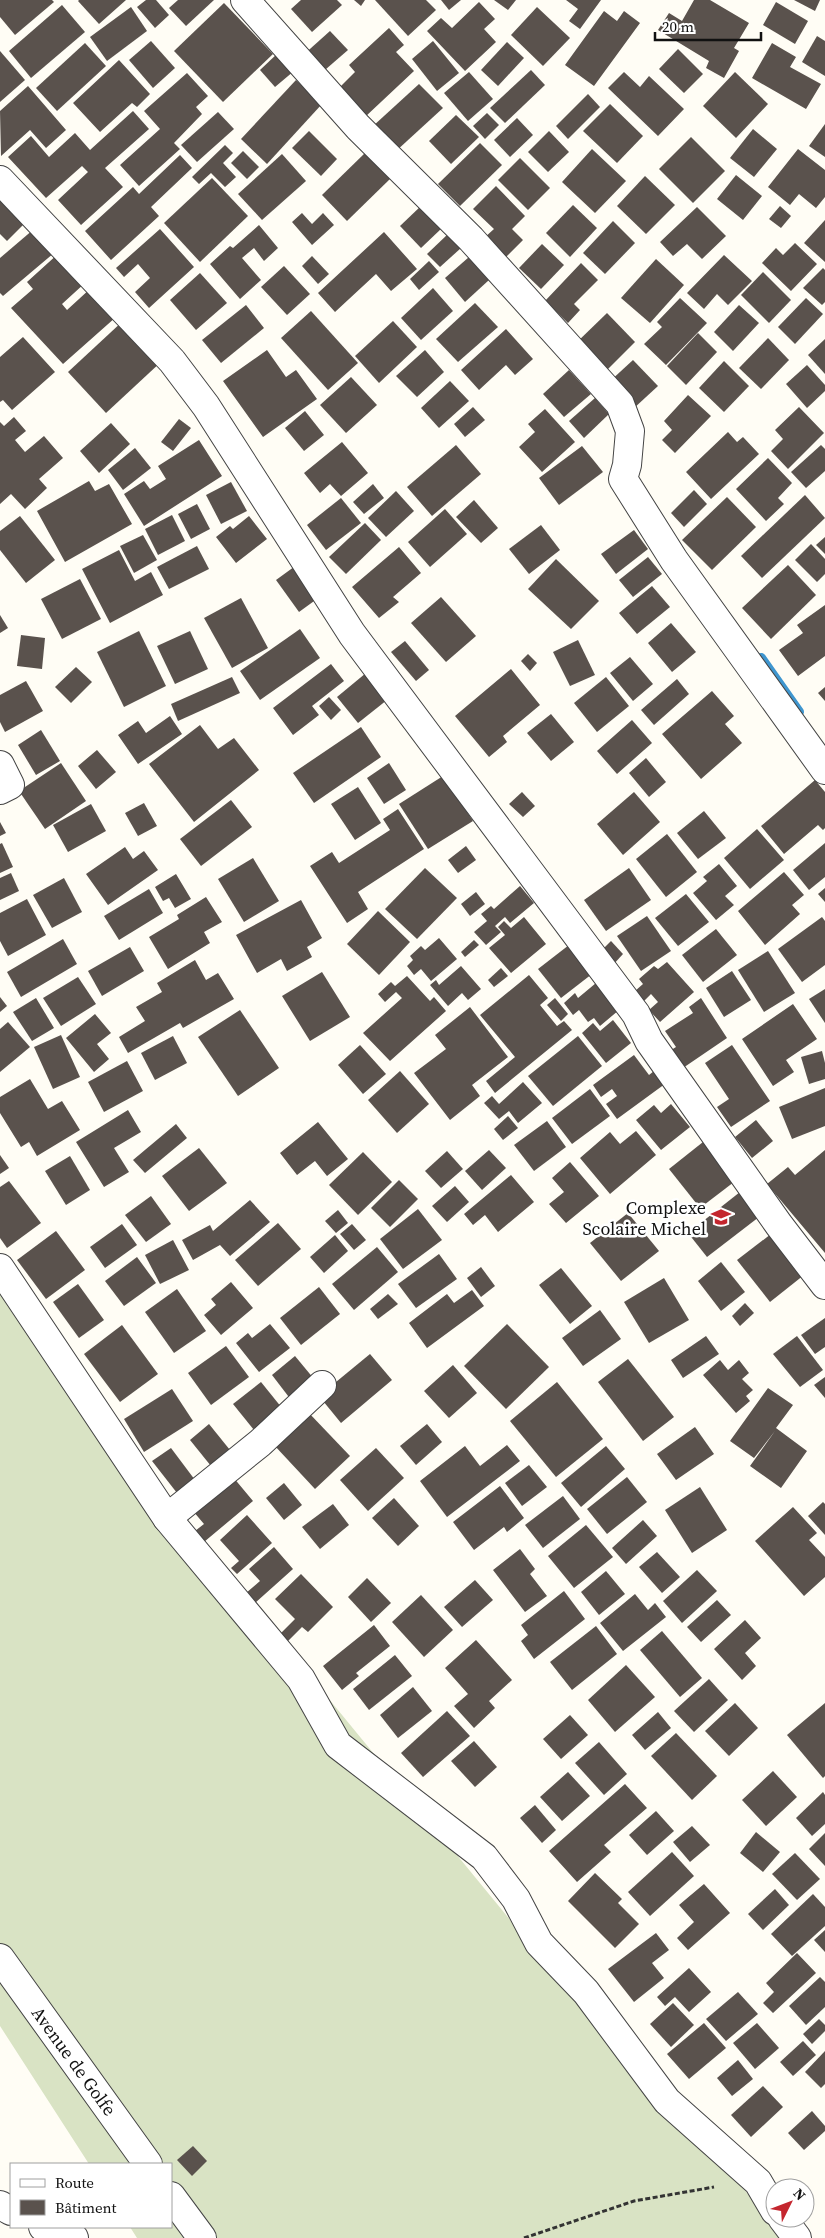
<svg xmlns="http://www.w3.org/2000/svg" width="825" height="2238" viewBox="0 0 825 2238" font-family="'Source Serif 4',serif">
  <style>
    .cemetery { fill: #d9e3c4 }
    .lines { fill: none; stroke-linecap: round; stroke-linejoin: round }
    .stream { stroke: #3f96cf; stroke-width: 10 }
    .building { fill: #5a524d }
    .minor-casing { stroke: #444; stroke-width: 30 }
    .path { stroke: #333; stroke-width: 3; stroke-dasharray: 5 2.5; stroke-linecap: butt }
    .minor { stroke: #fff; stroke-width: 28 }
    .labels { text-anchor: middle; dominant-baseline: central; stroke-width: 5; stroke-linejoin: round; paint-order: stroke }
    .poi-label { font-size: 18px; fill: #111; stroke: #fff; text-anchor: end }
    .street-label { font-size: 18px; fill: #111; stroke: #fff }
  </style>
  <rect width="100%" height="100%" fill="#fffdf5"/>
  <path class="cemetery" d="M0 1274 123 1448 571 1994 787 2238H137L130 2227H171V2164H89L0 2026Z"/>
  <g class="lines">
    <path class="stream" d="M761 658 799 712"/>
  </g>
  <g class="building">
    <path d="M0 0H52L54 2 15 35 0 17Z"/>
    <path d="M79 0H126L99 24 78 1Z"/>
    <path d="M146 0H156L169 15 155 28 137 7Z"/>
    <path d="M178 0H214L186 26 169 8Z"/>
    <path d="M301 0H337L342 5 312 32 291 9Z"/>
    <path d="M354 0H365L361 6Z"/>
    <path d="M375 0H426L436 10 408 36Z"/>
    <path d="M441 0H461L449 10Z"/>
    <path d="M494 0H516L508 10Z"/>
    <path d="M566 0H601L580 29 569 21 578 9Z"/>
    <path d="M694 0H710L749 23 734 48 739 51 724 78 706 68 709 61 658 30 669 13 682 21Z"/>
    <path d="M794 0H820L815 11Z"/>
    <path d="M479 2 495 19 484 29 496 42 465 71 427 31 441 18 452 28Z"/>
    <path d="M776 2 808 21 795 44 763 25Z"/>
    <path d="M224 3 273 54 223 102 174 51Z"/>
    <path d="M62 5 85 32 31 78 9 51Z"/>
    <path d="M131 7 147 31 107 61 90 37Z"/>
    <path d="M537 7 570 38 543 66 511 35Z"/>
    <path d="M604 11 617 21 624 11 640 23 594 86 565 65Z"/>
    <path d="M389 28 404 45 396 52 414 71 365 117 339 88 355 72 349 65Z"/>
    <path d="M330 31 348 50 318 76 301 57Z"/>
    <path d="M817 36 825 41V76L802 62Z"/>
    <path d="M151 41 175 68 153 88 129 60Z"/>
    <path d="M433 41 459 73 437 91 412 59Z"/>
    <path d="M507 42 524 58 498 86 481 70Z"/>
    <path d="M85 43 106 66 57 111 36 88Z"/>
    <path d="M772 43 796 57 790 67 821 84 806 109 752 78Z"/>
    <path d="M678 49 703 74 684 93 659 69Z"/>
    <path d="M0 51 25 80 0 102Z"/>
    <path d="M278 53 294 71 275 87 260 70Z"/>
    <path d="M119 60 150 94 137 107 132 103 100 132 73 103Z"/>
    <path d="M531 70 545 85 505 123 490 108Z"/>
    <path d="M469 72 493 99 468 121 444 93Z"/>
    <path d="M624 72 640 87 649 76 684 109 658 136 608 88Z"/>
    <path d="M735 72 768 104 736 138 703 106Z"/>
    <path d="M187 73 208 96 196 107 202 114 174 143 180 149 139 186 120 165 160 129 144 111Z"/>
    <path d="M296 80 322 104 267 164 241 139Z"/>
    <path d="M419 84 443 108 395 152 372 127Z"/>
    <path d="M28 86 66 130 46 148 30 130 1 156 0 111Z"/>
    <path d="M588 94 600 107 568 139 556 126Z"/>
    <path d="M610 104 643 136 617 163 583 131Z"/>
    <path d="M133 111 149 129 105 168 123 187 81 225 58 200 88 172 82 166 46 198 8 157 31 136 49 157 75 133 90 150Z"/>
    <path d="M218 112 234 129 197 162 181 145Z"/>
    <path d="M487 113 499 125 485 139 473 126Z"/>
    <path d="M456 115 479 137 451 164 429 141Z"/>
    <path d="M517 118 533 135 510 157 494 140Z"/>
    <path d="M825 124V157L809 146Z"/>
    <path d="M753 129 777 149 754 177 730 158Z"/>
    <path d="M309 131 337 159 321 176 292 148Z"/>
    <path d="M549 131 569 152 548 172 528 152Z"/>
    <path d="M691 137 725 171 693 203 659 169Z"/>
    <path d="M480 143 502 165 460 206 438 184Z"/>
    <path d="M225 145 233 153 223 163 236 177 225 187 211 173 199 184 192 177Z"/>
    <path d="M592 149 626 181 595 213 562 182Z"/>
    <path d="M798 149 825 170V197L816 208 799 194 790 205 768 187Z"/>
    <path d="M243 151 259 167 247 179 231 163Z"/>
    <path d="M366 152 391 178 347 221 322 195Z"/>
    <path d="M282 154 306 181 262 220 238 194Z"/>
    <path d="M180 155 192 168 151 207 159 216 111 260 85 231 133 187 139 194Z"/>
    <path d="M520 158 550 188 528 210 498 180Z"/>
    <path d="M736 175 762 196 743 220 717 199Z"/>
    <path d="M645 176 675 205 646 234 617 206Z"/>
    <path d="M212 178 248 216 200 262 164 223Z"/>
    <path d="M496 186 525 216 512 229 523 240 505 258 484 238 494 229 473 209Z"/>
    <path d="M0 193 27 221 7 241 0 234Z"/>
    <path d="M422 205 442 228 421 248 400 226Z"/>
    <path d="M573 205 597 228 570 257 546 233Z"/>
    <path d="M780 206 791 216 781 228 769 219Z"/>
    <path d="M697 207 726 236 702 259 687 244 673 256 660 242Z"/>
    <path d="M302 213 312 224 323 213 334 225 312 245 292 222Z"/>
    <path d="M825 220V262L804 243Z"/>
    <path d="M613 221 635 243 605 274 583 253Z"/>
    <path d="M259 225 278 248 264 261 254 248 242 258 261 280 240 299 210 264 230 246 233 248Z"/>
    <path d="M34 229 54 253 3 296 0 293V258Z"/>
    <path d="M160 229 194 267 149 308 135 292 150 278 138 264 124 277 116 268Z"/>
    <path d="M384 232 417 269 391 291 376 274 335 312 318 293Z"/>
    <path d="M448 234 461 248 440 267 427 254Z"/>
    <path d="M795 243 817 264 791 291 762 263 776 248 783 255Z"/>
    <path d="M542 244 564 265 541 289 519 268Z"/>
    <path d="M59 253 85 283 62 304 67 310 91 288 116 317 63 364 11 308 33 289 27 282Z"/>
    <path d="M724 255 752 281 728 305 717 294 704 309 687 293Z"/>
    <path d="M312 256 329 274 318 284 302 266Z"/>
    <path d="M469 257 489 280 465 302 445 278Z"/>
    <path d="M656 259 684 285 650 323 621 298Z"/>
    <path d="M429 261 439 272 419 290 410 279Z"/>
    <path d="M581 263 598 280 574 304 580 310 568 323 545 301Z"/>
    <path d="M284 266 310 294 287 315 261 287Z"/>
    <path d="M823 268 825 270V302L822 305 803 288Z"/>
    <path d="M763 272 791 300 769 323 741 295Z"/>
    <path d="M200 273 227 303 196 330 170 300Z"/>
    <path d="M433 288 453 311 421 340 401 318Z"/>
    <path d="M680 298 707 323 666 365 644 344 662 327 657 322Z"/>
    <path d="M806 298 823 314 795 344 778 327Z"/>
    <path d="M475 303 498 327 458 362 436 339Z"/>
    <path d="M246 305 264 328 221 363 202 340Z"/>
    <path d="M739 305 759 323 733 351 714 332Z"/>
    <path d="M311 311 358 363 328 390 281 338Z"/>
    <path d="M607 313 635 342 602 375 573 346Z"/>
    <path d="M124 320 162 361 106 413 68 372Z"/>
    <path d="M393 321 417 347 379 383 355 356Z"/>
    <path d="M506 329 533 359 515 375 506 365 479 390 461 370Z"/>
    <path d="M698 333 717 352 686 385 667 366Z"/>
    <path d="M23 337 55 372 12 410 3 400 0 402V357Z"/>
    <path d="M768 338 789 360 761 389 739 368Z"/>
    <path d="M825 339V374L808 355Z"/>
    <path d="M267 350 286 377 296 370 317 399 263 437 223 381Z"/>
    <path d="M425 350 444 372 417 397 396 376Z"/>
    <path d="M633 360 658 386 633 409 608 383Z"/>
    <path d="M724 361 749 386 724 412 699 388Z"/>
    <path d="M807 365 825 385V391L807 408 786 384Z"/>
    <path d="M569 370 591 394 564 417 543 394Z"/>
    <path d="M351 377 377 405 346 433 320 405Z"/>
    <path d="M450 381 469 401 439 428 421 408Z"/>
    <path d="M688 395 711 416 675 453 662 440 672 430 664 421Z"/>
    <path d="M595 398 609 414 584 438 569 421Z"/>
    <path d="M473 407 485 420 465 437 454 424Z"/>
    <path d="M799 407 824 433 788 469 771 451 783 439 775 430Z"/>
    <path d="M545 409 575 442 542 472 519 447 535 432 528 424Z"/>
    <path d="M305 411 324 435 304 451 285 428Z"/>
    <path d="M14 417 26 431 15 440 25 452 44 436 63 458 39 479 47 488 25 509 11 494 0 504V422L4 426Z"/>
    <path d="M179 419 191 428 173 451 161 442Z"/>
    <path d="M111 423 130 444 99 473 80 451Z"/>
    <path d="M728 432 737 442 743 437 759 454 711 499 686 472Z"/>
    <path d="M199 440 222 476 144 526 124 494 144 481 150 489 166 479 158 466Z"/>
    <path d="M342 442 368 473 341 496 330 484 320 493 304 473Z"/>
    <path d="M456 445 481 474 432 516 407 487Z"/>
    <path d="M821 445 825 449V471L806 488 791 472Z"/>
    <path d="M582 446 603 472 559 505 539 478Z"/>
    <path d="M135 448 151 468 123 490 108 470Z"/>
    <path d="M768 458 792 483 778 498 784 504 766 521 736 489Z"/>
    <path d="M89 481 95 491 109 484 132 524 65 562 37 511Z"/>
    <path d="M231 482 247 511 221 524 206 495Z"/>
    <path d="M373 484 384 498 364 514 353 502Z"/>
    <path d="M694 490 707 504 684 527 671 513Z"/>
    <path d="M396 491 414 511 386 537 368 518Z"/>
    <path d="M805 495 825 518 762 578 741 556Z"/>
    <path d="M727 497 756 527 712 570 682 540Z"/>
    <path d="M341 498 361 523 326 550 307 525Z"/>
    <path d="M474 500 498 528 481 543 456 517Z"/>
    <path d="M197 504 210 529 191 539 178 514Z"/>
    <path d="M445 509 467 534 430 567 408 542Z"/>
    <path d="M172 515 185 541 158 555 145 529Z"/>
    <path d="M20 516 55 560 26 583 0 550V531Z"/>
    <path d="M249 516 267 539 236 563 216 537 230 526 233 529Z"/>
    <path d="M365 523 381 540 346 574 329 557Z"/>
    <path d="M541 525 560 550 529 574 509 549Z"/>
    <path d="M634 530 648 549 616 574 601 554Z"/>
    <path d="M143 535 157 560 134 573 120 546Z"/>
    <path d="M825 537V554L816 545Z"/>
    <path d="M811 544 825 559V574L817 582 795 560Z"/>
    <path d="M197 546 209 569 169 589 157 567Z"/>
    <path d="M399 547 421 573 393 597 399 602 379 618 352 587Z"/>
    <path d="M119 550 135 581 151 572 163 595 110 623 82 569Z"/>
    <path d="M648 557 662 574 633 597 619 580Z"/>
    <path d="M556 559 599 601 571 629 528 589Z"/>
    <path d="M298 564 321 596 299 612 276 580Z"/>
    <path d="M788 565 816 595 771 639 742 608Z"/>
    <path d="M80 579 101 619 62 639 41 599Z"/>
    <path d="M652 586 670 607 637 634 619 613Z"/>
    <path d="M441 597 476 636 446 662 411 623Z"/>
    <path d="M241 598 268 648 232 668 204 618Z"/>
    <path d="M825 605V656L798 676 779 650 803 633 797 625Z"/>
    <path d="M0 615 8 628 0 633Z"/>
    <path d="M671 623 696 652 672 672 648 643Z"/>
    <path d="M300 629 320 658 260 700 240 671Z"/>
    <path d="M139 631 166 686 124 707 97 652Z"/>
    <path d="M190 631 208 669 175 684 157 646Z"/>
    <path d="M21 635 45 638 42 669 17 666Z"/>
    <path d="M578 640 595 675 570 686 553 652Z"/>
    <path d="M405 641 429 670 416 681 391 652Z"/>
    <path d="M528 654 537 663 530 671 521 661Z"/>
    <path d="M630 657 653 684 633 701 610 673Z"/>
    <path d="M331 664 344 681 312 706 319 715 293 735 273 708Z"/>
    <path d="M76 667 92 682 71 703 55 687Z"/>
    <path d="M511 669 540 705 503 736 507 742 489 757 455 716Z"/>
    <path d="M366 673 387 700 358 723 337 697Z"/>
    <path d="M232 677 240 693 178 721 171 704Z"/>
    <path d="M606 677 629 706 597 732 574 703Z"/>
    <path d="M677 679 689 694 654 725 641 710Z"/>
    <path d="M26 681 43 711 5 732 0 722V695Z"/>
    <path d="M825 687V701L818 693Z"/>
    <path d="M712 691 734 716 725 724 742 743 701 779 662 734Z"/>
    <path d="M329 697 341 710 331 720 319 706Z"/>
    <path d="M551 714 574 742 551 761 527 733Z"/>
    <path d="M170 716 182 734 138 764 118 735 138 721 146 733Z"/>
    <path d="M632 720 652 743 617 774 597 751Z"/>
    <path d="M200 725 218 749 234 738 259 770 194 822 149 764Z"/>
    <path d="M361 727 381 757 314 803 293 773Z"/>
    <path d="M41 730 60 761 36 775 18 745Z"/>
    <path d="M97 750 116 772 96 789 78 766Z"/>
    <path d="M646 758 666 782 649 797 629 773Z"/>
    <path d="M61 763 86 801 45 829 19 791Z"/>
    <path d="M389 763 406 790 384 804 367 778Z"/>
    <path d="M443 776 473 821 428 849 399 804Z"/>
    <path d="M815 780 825 792V828L823 830 818 825 784 854 761 826Z"/>
    <path d="M358 787 381 823 355 840 331 804Z"/>
    <path d="M522 792 535 806 523 817 509 804Z"/>
    <path d="M634 792 660 822 623 855 597 824Z"/>
    <path d="M231 800 252 827 201 866 180 839Z"/>
    <path d="M144 803 157 826 138 836 125 813Z"/>
    <path d="M91 804 106 831 68 852 53 825Z"/>
    <path d="M398 809 424 849 358 892 368 909 347 923 310 866 332 852 339 863 390 830 383 819Z"/>
    <path d="M704 811 726 838 698 859 677 833Z"/>
    <path d="M0 822 6 833 0 836Z"/>
    <path d="M757 829 784 860 750 889 724 858Z"/>
    <path d="M667 834 697 872 666 897 636 859Z"/>
    <path d="M2 843 13 867 0 873V844Z"/>
    <path d="M825 843V877L809 890 793 870Z"/>
    <path d="M466 846 476 860 458 873 448 860Z"/>
    <path d="M125 847 133 859 144 851 158 870 108 905 86 874Z"/>
    <path d="M253 858 279 901 244 922 218 879Z"/>
    <path d="M719 864 737 886 725 896 734 905 716 920 693 893 707 881 703 877Z"/>
    <path d="M425 868 457 898 417 939 385 909Z"/>
    <path d="M629 868 651 900 606 931 584 900Z"/>
    <path d="M784 872 804 895 792 905 800 914 765 945 738 911Z"/>
    <path d="M11 873 19 891 0 900V878Z"/>
    <path d="M176 874 191 899 175 908 169 898 163 901 155 887Z"/>
    <path d="M64 878 82 912 52 928 33 895Z"/>
    <path d="M520 886 534 903 510 923 505 917 495 926 501 932 486 945 474 932 487 921 481 914 491 906 494 909Z"/>
    <path d="M825 888V902L818 894Z"/>
    <path d="M149 889 163 913 119 940 104 916Z"/>
    <path d="M476 892 485 904 470 916 461 904Z"/>
    <path d="M686 894 709 922 678 946 655 918Z"/>
    <path d="M206 897 222 922 204 932 210 943 168 969 149 937 179 919 177 915Z"/>
    <path d="M27 899 46 935 8 956 0 941V913Z"/>
    <path d="M301 900 322 938 307 947 312 957 287 971 281 959 257 973 236 935Z"/>
    <path d="M378 911 410 942 379 975 347 944Z"/>
    <path d="M647 916 671 951 641 971 617 936Z"/>
    <path d="M524 917 546 944 511 973 489 948 505 935 498 927 504 921 511 928Z"/>
    <path d="M822 917 825 921V965L802 982 778 949Z"/>
    <path d="M716 929 737 955 703 982 682 955Z"/>
    <path d="M439 938 457 959 431 981 421 969 414 975 407 966 413 960 410 956 421 946 425 950Z"/>
    <path d="M63 939 77 964 21 997 7 972Z"/>
    <path d="M474 940 479 945 465 957 461 952Z"/>
    <path d="M611 941 623 954 612 966 599 953Z"/>
    <path d="M569 945 592 974 561 998 538 969Z"/>
    <path d="M130 947 144 971 102 996 88 971Z"/>
    <path d="M768 951 795 993 764 1012 738 970Z"/>
    <path d="M195 960 206 980 218 973 234 999 183 1028 180 1023 128 1053 119 1037 145 1021 136 1007 162 992 157 983Z"/>
    <path d="M667 962 694 992 660 1022 649 1010 658 1002 651 994 644 1001 635 991 643 984 639 979 654 966 658 969Z"/>
    <path d="M461 966 481 989 468 1000 462 993 448 1006 430 985 436 980 439 985Z"/>
    <path d="M501 968 508 976 494 987 488 980Z"/>
    <path d="M732 971 751 1000 724 1017 706 988Z"/>
    <path d="M322 972 350 1017 310 1041 282 996Z"/>
    <path d="M529 975 548 998 540 1005 557 1026 564 1021 572 1030 495 1093 486 1081 515 1057 480 1015Z"/>
    <path d="M407 976 430 1001 434 997 446 1011 390 1061 363 1033 402 998 396 992 385 1002 378 994 391 982 395 986Z"/>
    <path d="M78 977 96 1004 61 1026 43 998Z"/>
    <path d="M602 978 625 1005 600 1026 594 1018 588 1022 579 1010 573 1015 564 1003 575 993 578 998Z"/>
    <path d="M825 989V1023L809 999Z"/>
    <path d="M0 997 7 1006 0 1012Z"/>
    <path d="M36 998 54 1028 32 1041 13 1012Z"/>
    <path d="M555 998 568 1014 561 1021 547 1005Z"/>
    <path d="M701 998 727 1038 680 1070 668 1052 676 1047 665 1031 693 1013 689 1007Z"/>
    <path d="M793 1004 817 1039 786 1060 794 1072 773 1086 742 1039Z"/>
    <path d="M470 1007 508 1057 472 1085 480 1096 450 1120 414 1073 446 1049 435 1035Z"/>
    <path d="M240 1010 279 1068 238 1096 198 1037Z"/>
    <path d="M95 1014 111 1033 97 1044 109 1059 94 1072 66 1038Z"/>
    <path d="M613 1020 631 1043 606 1063 582 1033 593 1023 600 1031Z"/>
    <path d="M8 1022 30 1047 0 1072V1029Z"/>
    <path d="M61 1035 80 1077 53 1089 34 1047Z"/>
    <path d="M173 1036 187 1063 155 1080 141 1053Z"/>
    <path d="M578 1036 602 1066 553 1106 528 1076Z"/>
    <path d="M360 1045 386 1074 363 1094 338 1065Z"/>
    <path d="M732 1045 770 1101 731 1127 717 1107 729 1099 705 1063Z"/>
    <path d="M822 1051 825 1063V1079L809 1084 801 1057Z"/>
    <path d="M634 1055 649 1075 659 1067 669 1081 617 1119 606 1104 617 1096 612 1089 601 1097 593 1085Z"/>
    <path d="M127 1061 143 1091 104 1112 88 1082Z"/>
    <path d="M400 1071 429 1104 397 1133 368 1100Z"/>
    <path d="M30 1079 48 1109 62 1101 80 1130 37 1156 29 1142 21 1147 0 1113V1097Z"/>
    <path d="M523 1082 542 1103 518 1123 509 1111 499 1119 484 1103 492 1096 499 1104Z"/>
    <path d="M825 1088V1126L792 1139 779 1107Z"/>
    <path d="M590 1089 610 1116 572 1144 552 1118Z"/>
    <path d="M671 1104 690 1127 661 1150 636 1120 654 1105 661 1113Z"/>
    <path d="M128 1110 141 1132 114 1148 129 1172 104 1187 76 1142Z"/>
    <path d="M508 1116 518 1128 503 1140 494 1129Z"/>
    <path d="M756 1120 773 1141 752 1158 735 1137Z"/>
    <path d="M547 1121 566 1147 534 1171 514 1145Z"/>
    <path d="M318 1122 348 1159 327 1176 315 1161 297 1175 280 1153Z"/>
    <path d="M176 1124 187 1138 145 1173 133 1160Z"/>
    <path d="M636 1131 656 1155 610 1194 580 1158 610 1132 620 1144Z"/>
    <path d="M703 1142 734 1182 700 1208 669 1169Z"/>
    <path d="M199 1148 227 1183 189 1211 162 1176Z"/>
    <path d="M489 1150 506 1168 482 1190 465 1171Z"/>
    <path d="M825 1150V1253L767 1184 788 1167 795 1175Z"/>
    <path d="M447 1151 463 1169 441 1188 425 1171Z"/>
    <path d="M363 1152 392 1182 358 1215 329 1185Z"/>
    <path d="M0 1155 9 1168 0 1174Z"/>
    <path d="M70 1156 90 1190 66 1205 45 1171Z"/>
    <path d="M570 1162 599 1196 566 1223 549 1204 564 1192 552 1178Z"/>
    <path d="M511 1175 534 1202 498 1232 485 1215 473 1225 464 1214Z"/>
    <path d="M399 1180 418 1199 390 1227 371 1208Z"/>
    <path d="M9 1181 41 1223 7 1248 0 1238V1187Z"/>
    <path d="M455 1186 469 1202 447 1222 432 1206Z"/>
    <path d="M740 1192 759 1217 707 1257 688 1233Z"/>
    <path d="M151 1196 171 1224 146 1242 125 1215Z"/>
    <path d="M250 1200 270 1222 230 1256 220 1245 193 1260 182 1240 210 1225 213 1231Z"/>
    <path d="M418 1209 442 1240 403 1269 380 1239Z"/>
    <path d="M338 1210 348 1223 336 1233 325 1221Z"/>
    <path d="M628 1213 659 1251 621 1281 590 1243Z"/>
    <path d="M278 1223 301 1249 258 1286 235 1260Z"/>
    <path d="M122 1224 137 1245 105 1268 90 1247Z"/>
    <path d="M352 1224 366 1240 354 1250 340 1234Z"/>
    <path d="M56 1231 85 1270 46 1299 17 1260Z"/>
    <path d="M771 1234 804 1275 770 1302 737 1260Z"/>
    <path d="M335 1235 348 1251 324 1273 310 1257Z"/>
    <path d="M173 1240 189 1270 160 1284 145 1255Z"/>
    <path d="M377 1247 398 1272 354 1310 332 1284Z"/>
    <path d="M439 1254 457 1279 416 1308 398 1284Z"/>
    <path d="M137 1257 156 1283 124 1306 105 1281Z"/>
    <path d="M721 1262 745 1292 721 1311 698 1281Z"/>
    <path d="M481 1267 495 1286 481 1297 467 1278Z"/>
    <path d="M561 1268 592 1306 570 1324 539 1285Z"/>
    <path d="M664 1278 689 1320 649 1343 624 1302Z"/>
    <path d="M231 1282 253 1308 221 1335 204 1315 216 1305 211 1299Z"/>
    <path d="M78 1284 104 1320 79 1338 53 1302Z"/>
    <path d="M319 1287 340 1314 301 1345 280 1318Z"/>
    <path d="M177 1289 206 1331 174 1353 145 1312Z"/>
    <path d="M472 1290 484 1306 427 1348 409 1323 447 1294 454 1303Z"/>
    <path d="M388 1294 398 1304 378 1319 370 1309Z"/>
    <path d="M745 1303 754 1313 740 1326 732 1316Z"/>
    <path d="M600 1310 621 1339 583 1366 562 1338Z"/>
    <path d="M825 1318V1347L815 1354 801 1335Z"/>
    <path d="M270 1324 290 1348 259 1372 236 1343 248 1333 252 1338Z"/>
    <path d="M507 1324 549 1367 506 1409 464 1366Z"/>
    <path d="M122 1325 158 1374 120 1402 84 1354Z"/>
    <path d="M706 1336 719 1354 683 1378 671 1360Z"/>
    <path d="M797 1336 823 1370 800 1387 773 1354Z"/>
    <path d="M226 1346 249 1377 211 1405 188 1373Z"/>
    <path d="M370 1354 392 1380 341 1423 319 1396Z"/>
    <path d="M295 1356 319 1385 295 1405 272 1375Z"/>
    <path d="M628 1359 674 1417 643 1441 598 1382Z"/>
    <path d="M720 1360 728 1370 739 1360 749 1373 742 1379 753 1390 746 1396 750 1401 736 1413 703 1375Z"/>
    <path d="M453 1365 477 1393 449 1418 424 1391Z"/>
    <path d="M825 1377V1398L814 1385Z"/>
    <path d="M261 1382 286 1413 258 1435 233 1404Z"/>
    <path d="M557 1382 603 1439 556 1477 510 1421Z"/>
    <path d="M768 1388 793 1405 776 1428 807 1451 781 1488 750 1466 775 1431 754 1458 730 1441Z"/>
    <path d="M172 1389 193 1421 144 1452 124 1419Z"/>
    <path d="M308 1412 350 1456 315 1489 274 1445Z"/>
    <path d="M209 1424 234 1455 215 1471 190 1440Z"/>
    <path d="M427 1424 442 1442 416 1465 400 1446Z"/>
    <path d="M695 1427 714 1454 676 1480 657 1454Z"/>
    <path d="M507 1445 520 1461 447 1517 420 1481 465 1446 480 1466Z"/>
    <path d="M606 1446 625 1469 581 1507 561 1483Z"/>
    <path d="M171 1448 195 1480 177 1493 152 1461Z"/>
    <path d="M376 1448 404 1478 368 1511 340 1480Z"/>
    <path d="M529 1465 547 1487 522 1506 505 1483Z"/>
    <path d="M233 1477 253 1501 204 1542 195 1531 204 1524 193 1511Z"/>
    <path d="M627 1477 647 1502 607 1534 587 1509Z"/>
    <path d="M284 1483 302 1505 284 1520 266 1498Z"/>
    <path d="M500 1486 524 1518 507 1532 504 1527 474 1550 453 1522Z"/>
    <path d="M700 1487 727 1530 692 1553 665 1510Z"/>
    <path d="M563 1496 580 1519 543 1548 525 1525Z"/>
    <path d="M394 1498 419 1526 398 1546 372 1518Z"/>
    <path d="M823 1502 825 1504V1535L808 1516Z"/>
    <path d="M333 1504 349 1525 320 1549 302 1527Z"/>
    <path d="M793 1507 817 1533 809 1540 825 1557V1577L804 1596 755 1541Z"/>
    <path d="M247 1515 272 1543 237 1574 231 1568 239 1561 220 1540Z"/>
    <path d="M643 1520 657 1536 626 1564 612 1548Z"/>
    <path d="M586 1525 613 1557 574 1588 548 1556Z"/>
    <path d="M274 1547 293 1569 255 1603 246 1593 260 1581 249 1569Z"/>
    <path d="M520 1549 535 1569 530 1574 547 1596 525 1612 493 1570Z"/>
    <path d="M657 1552 680 1577 662 1593 639 1567Z"/>
    <path d="M697 1570 717 1591 682 1623 663 1601Z"/>
    <path d="M606 1571 625 1594 599 1615 581 1592Z"/>
    <path d="M301 1574 333 1607 308 1632 302 1627 287 1642 280 1634 295 1619 275 1599Z"/>
    <path d="M367 1578 391 1603 371 1622 348 1597Z"/>
    <path d="M475 1580 493 1600 462 1627 444 1607Z"/>
    <path d="M564 1591 585 1619 534 1659 521 1641 528 1635 521 1625Z"/>
    <path d="M635 1594 648 1610 655 1603 666 1617 623 1651 600 1623Z"/>
    <path d="M421 1595 453 1630 424 1657 392 1622Z"/>
    <path d="M717 1600 731 1615 701 1642 687 1627Z"/>
    <path d="M745 1620 761 1638 745 1653 756 1666 742 1680 714 1649Z"/>
    <path d="M374 1625 390 1646 356 1673 359 1676 342 1690 323 1666Z"/>
    <path d="M596 1626 617 1654 572 1690 550 1662Z"/>
    <path d="M662 1631 702 1678 680 1697 640 1650Z"/>
    <path d="M476 1640 512 1680 489 1701 495 1708 474 1728 454 1706 468 1694 445 1668Z"/>
    <path d="M395 1655 412 1676 369 1710 353 1689Z"/>
    <path d="M626 1665 655 1697 615 1732 588 1700Z"/>
    <path d="M709 1679 728 1700 694 1732 674 1711Z"/>
    <path d="M413 1687 432 1711 398 1738 380 1715Z"/>
    <path d="M735 1703 758 1728 729 1756 705 1731Z"/>
    <path d="M825 1703V1776L823 1778 787 1735Z"/>
    <path d="M447 1711 470 1736 423 1777 401 1753Z"/>
    <path d="M658 1712 671 1728 645 1750 632 1735Z"/>
    <path d="M570 1715 588 1735 561 1759 543 1739Z"/>
    <path d="M676 1733 717 1776 692 1800 651 1756Z"/>
    <path d="M474 1741 497 1767 475 1787 451 1761Z"/>
    <path d="M599 1742 627 1774 604 1795 575 1763Z"/>
    <path d="M773 1771 797 1797 766 1826 742 1800Z"/>
    <path d="M568 1772 590 1796 562 1821 540 1797Z"/>
    <path d="M625 1784 647 1808 604 1845 611 1852 577 1882 549 1851Z"/>
    <path d="M823 1792 825 1795V1824L812 1836 796 1818Z"/>
    <path d="M535 1805 556 1830 542 1843 520 1818Z"/>
    <path d="M656 1811 674 1831 647 1855 629 1835Z"/>
    <path d="M692 1826 710 1845 690 1862 673 1842Z"/>
    <path d="M756 1832 780 1852 763 1872 740 1853Z"/>
    <path d="M825 1833V1866L809 1849Z"/>
    <path d="M672 1852 694 1876 650 1916 628 1892Z"/>
    <path d="M795 1853 820 1879 797 1900 772 1874Z"/>
    <path d="M595 1873 622 1899 618 1903 639 1924 615 1948 568 1901Z"/>
    <path d="M704 1884 730 1913 688 1950 677 1938 694 1922 679 1905Z"/>
    <path d="M775 1889 789 1905 763 1930 748 1914Z"/>
    <path d="M813 1894 825 1907V1926L792 1956 771 1934Z"/>
    <path d="M825 1930V1952L814 1940Z"/>
    <path d="M656 1933 669 1950 652 1963 664 1978 634 2002 608 1969Z"/>
    <path d="M797 1953 816 1973 773 2013 763 2003 774 1992 766 1983Z"/>
    <path d="M689 1968 711 1992 689 2012 675 1997 665 2006 657 1997Z"/>
    <path d="M820 1977 825 1982V2007L806 2025 789 2006Z"/>
    <path d="M738 1992 758 2014 726 2041 706 2019Z"/>
    <path d="M673 2003 694 2025 671 2047 650 2024Z"/>
    <path d="M819 2019 825 2025V2031L812 2044 803 2034Z"/>
    <path d="M704 2023 726 2048 689 2079 667 2054Z"/>
    <path d="M757 2023 779 2048 755 2069 733 2043Z"/>
    <path d="M803 2041 816 2055 793 2076 780 2062Z"/>
    <path d="M825 2051V2084L821 2088 805 2072Z"/>
    <path d="M738 2060 753 2079 732 2096 717 2078Z"/>
    <path d="M763 2086 783 2107 751 2137 731 2115Z"/>
    <path d="M812 2111 825 2126V2131L804 2150 788 2133Z"/>
    <path d="M193 2146 207 2161 192 2176 177 2160Z"/>
  </g>
  <g class="lines">
    <defs>
      <g id="minor">
        <path d="M245 0 358 127 471 239 620 404 630 431 627 465 623 479 674 560 825 770"/>
        <path d="M0 180 172 361 206 406 352 634 636 1014 649 1041 779 1225 825 1285"/>
        <path d="M0 765 10 785 0 790"/>
        <path d="M0 1268 167 1518 301 1679 338 1745 484 1857 516 1899 539 1943 586 1992 667 2101 758 2182 775 2211"/>
        <path d="M167 1518 260 1443 322 1385"/>
        <path d="M0 1958 148 2164"/>
        <path d="M171 2196 202 2238"/>
        <path d="M0 2205 11 2211"/>
        <path d="M782 2218 797 2238"/>
        <path d="M43 2227 74 2238"/>
      </g>
    </defs>
    <use href="#minor" class="minor-casing"/>
    <path class="path" d="M524 2238 634 2201 714 2187"/>
    <use href="#minor" class="minor"/>
  </g>
  <defs>
    <symbol id="school-bare" viewBox="-9 -9 18 18"><path d="M0-5L7-2L0 1L-7-2ZM-4 1L0 2.5L4 1V4Q0 6-4 4Z" fill="#c4262e" stroke="#fff" stroke-width="2.5" paint-order="stroke"/></symbol>
  </defs>
  <g fill-rule="evenodd">
    <use href="#school-bare" x="707" y="1203" width="28" height="28"/>
  </g>
  <g class="labels">
    <g class="poi-label">
      <text x="706" y="1207">Complexe<tspan x="706" dy="21">Scolaire Michel</tspan></text>
    </g>
    <g class="street-label">
      <text transform="translate(74 2061) rotate(54)">Avenue de Golfe</text>
    </g>
  </g>
  <rect x="10" y="2163" width="162" height="65" fill="#ffffff" stroke="#a0a0a0"/>
  <rect x="20" y="2179" width="25" height="8" fill="#ffffff" stroke="#a0a0a0"/>
  <text x="55" y="2188" font-size="15" fill="#111111">Route</text>
  <rect x="20" y="2200" width="25" height="15" fill="#5a524d" stroke="#a0a0a0"/>
  <text x="55" y="2213" font-size="15" fill="#111111">Bâtiment</text>
  <g transform="translate(790 2203) rotate(48)"><circle r="24" fill="#ffffff" stroke="#a0a0a0"/>
  <path d="M0-4L9 19L0 12L-9 19Z" fill="#c4262e"/>
  <text y="-8" font-size="14" font-weight="bold" text-anchor="middle" fill="#111111">N</text>
  </g>
  <path d="M655 32v8h106v-8" fill="none" stroke="#111111" stroke-width="2.5"/>
  <text x="662" y="32" font-size="15" fill="#111111" stroke="#ffffff" stroke-width="4" paint-order="stroke">20 m</text>
</svg>
